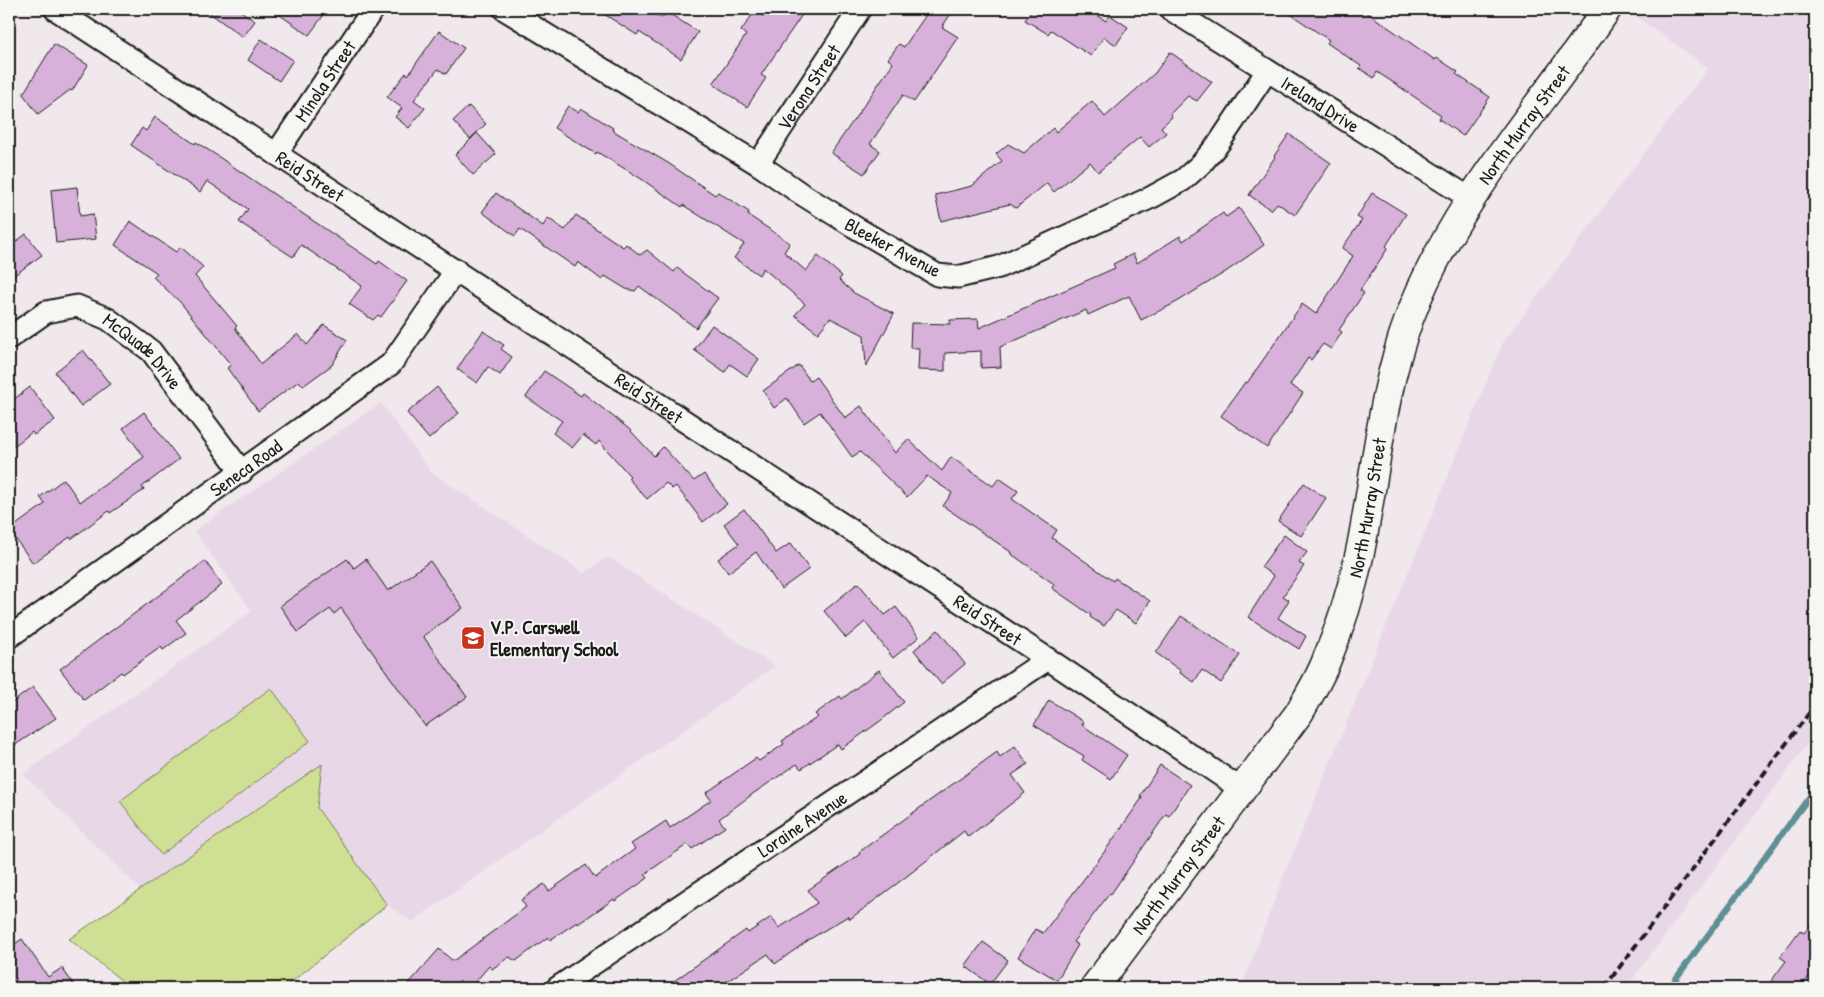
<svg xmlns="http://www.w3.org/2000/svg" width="1824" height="997" viewBox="0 0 1824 997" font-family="'Patrick Hand',sans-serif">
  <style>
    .built { fill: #e8d8e7 }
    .green { fill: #cfe095; stroke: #767e58 }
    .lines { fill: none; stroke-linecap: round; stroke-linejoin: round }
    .stream { stroke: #5e8f93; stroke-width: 6 }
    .building { fill: #d7b1d9; stroke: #1c1c1c }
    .street-casing { stroke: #1c1c1c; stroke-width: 25 }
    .secondary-casing { stroke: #1c1c1c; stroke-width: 31 }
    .street { stroke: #f6f6f2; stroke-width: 21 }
    .secondary { stroke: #f6f6f2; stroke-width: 28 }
    .rail { stroke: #1c1c1c; stroke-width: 4; stroke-dasharray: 8 4; stroke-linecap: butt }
    .labels { text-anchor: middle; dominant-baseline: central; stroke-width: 4; stroke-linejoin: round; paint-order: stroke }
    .street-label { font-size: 19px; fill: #1c1c1c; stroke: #f6f6f2 }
    .poi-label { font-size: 19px; font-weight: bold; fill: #1c1c1c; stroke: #f6f6f2; text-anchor: start }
  </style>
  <rect width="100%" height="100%" fill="#f0e8ed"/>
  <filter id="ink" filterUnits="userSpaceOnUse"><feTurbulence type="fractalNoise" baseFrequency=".02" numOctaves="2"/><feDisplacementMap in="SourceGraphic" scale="10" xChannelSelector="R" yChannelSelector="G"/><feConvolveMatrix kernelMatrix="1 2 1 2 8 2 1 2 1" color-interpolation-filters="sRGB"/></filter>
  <g filter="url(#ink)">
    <g class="built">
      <path d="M1626 9H1815V734L1626 988H1241L1288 865 1503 342 1708 68Z"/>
      <path d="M381 403 431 472 584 573 608 557 775 666 412 922 255 815 145 894 23 774 252 611 194 531Z"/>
    </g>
    <g class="green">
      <path d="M271 688 310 741 161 855 120 801Z"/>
      <path d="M322 764 317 808 387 905 284 988H131L69 939Z"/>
    </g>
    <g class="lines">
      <path class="stream" d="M1669 988 1815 789"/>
    </g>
    <g class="building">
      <path d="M204 9H238L255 21 243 37Z"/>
      <path d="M271 9H313L323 16 309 35Z"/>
      <path d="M596 9H647L662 18 667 12 698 32 681 59 639 32 637 35Z"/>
      <path d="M768 9H806L761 75 766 78 747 107 713 84 746 35 741 31 755 11 763 16Z"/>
      <path d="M930 9H954L942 27 958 37 914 102 903 95 870 144 880 151 864 174 831 153 893 63 888 59 899 44 904 47Z"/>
      <path d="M1033 9H1088L1106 21 1110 15 1128 27 1116 45 1104 37 1091 56 1051 30 1048 34 1025 20Z"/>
      <path d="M1283 9H1362L1435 60 1437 58 1458 72 1456 74 1490 97 1463 136 1439 119 1441 115 1397 85 1377 72 1374 78 1359 68 1361 66 1327 43 1329 40Z"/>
      <path d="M439 31 464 48 446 74 438 69 414 100 425 108 409 128 395 117 402 108 387 97 406 73 408 75Z"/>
      <path d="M261 39 293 60 279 81 248 60Z"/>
      <path d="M54 44 88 65 72 91 70 90 38 114 23 94Z"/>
      <path d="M1170 52 1212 82 1197 101 1188 96 1170 114 1172 117 1161 127 1166 133 1149 147 1140 137 1098 172 1090 162 1054 192 1047 183 1016 208 1010 204 941 221 935 195 972 186 1002 161 996 154 1008 144 1024 153 1053 128 1056 132 1092 101 1105 117 1155 73Z"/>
      <path d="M469 106 486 124 470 139 453 121Z"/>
      <path d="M568 106 578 112 581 108 613 128 612 130 668 163 715 195 718 192 749 212 748 215 790 243 784 252 806 271 818 256 842 276 839 280 854 293 894 314 866 367 864 335 830 318 818 333 795 315 805 304 763 268 759 275 734 258 744 244 683 205 682 207 640 178 597 152 596 154 554 128Z"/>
      <path d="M155 117 195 144 196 142 216 155 377 264 379 261 407 281 381 317 378 315 373 320 349 304 362 286 301 245 293 257 239 222 248 209 207 181 200 192 131 145 142 128 146 131Z"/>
      <path d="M477 133 496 154 473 175 455 155Z"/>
      <path d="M1289 134 1331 163 1295 215 1277 203 1271 210 1249 195 1275 157 1274 156Z"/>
      <path d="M77 187 80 216 93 214 96 239 56 243 51 190Z"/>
      <path d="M496 193 543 226 548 218 565 230 576 215 623 247 626 244 640 255 647 250 674 272 677 268 718 298 696 328 639 286 635 291 626 289 605 276 602 280 578 262 575 267 520 229 515 236 482 212Z"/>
      <path d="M1372 193 1406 214 1386 246 1388 248 1360 290 1364 293 1339 330 1342 332 1331 349 1323 344 1311 360 1308 358 1290 385 1303 393 1267 448 1221 416 1245 382 1247 383 1302 304 1316 314 1353 256 1342 248 1362 220 1357 217Z"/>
      <path d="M1239 208 1264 245 1227 271 1177 302 1141 320 1129 296 1088 315 1086 310 1000 347 1001 367 981 368V351L945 353V371L918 370 919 348H910L911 323 950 324V320L978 319 979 328 1115 268 1113 264 1133 254 1137 263 1180 236 1183 241 1223 213 1226 217Z"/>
      <path d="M130 221 176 252 181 247 203 267 195 276 237 326 235 328 261 364 298 334 307 345 324 325 347 340 332 365 303 386 299 381 258 411 227 368 231 365 180 302 153 277 157 273 115 245Z"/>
      <path d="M26 234 42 255 9 279V247Z"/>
      <path d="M712 325 759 359 747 376 730 364 725 372 694 350Z"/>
      <path d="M483 331 504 345 501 349 512 357 500 375 488 367 477 383 457 369Z"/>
      <path d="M83 350 110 384 81 406 55 372Z"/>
      <path d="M799 365 810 381 816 377 845 418 861 406 895 453 908 439 942 471 951 457 993 486 999 478 1018 491 1012 499 1057 530 1052 538 1113 581 1115 578 1150 601 1136 623 1116 610 1104 626 1090 617 1091 615 1052 588 1054 584 1010 553 1011 552 943 506 952 493 927 476 907 497 860 452 852 457 820 412 804 423 787 398 774 408 763 391Z"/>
      <path d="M544 371 581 396 583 393 629 429 654 456 663 447 694 481 704 474 727 504 703 522 676 486 672 489 666 483 647 499 628 478 630 476 599 441 596 445 583 435 572 448 553 433 562 421 526 397Z"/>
      <path d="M30 387 55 420 34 435 32 432 9 450V403Z"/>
      <path d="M437 387 459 413 429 439 407 413Z"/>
      <path d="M144 412 179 459 142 487 144 490 110 513 109 511 71 539 70 537 33 563 9 530 45 504 40 497 64 479 80 502 144 457 123 428Z"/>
      <path d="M1304 483 1326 498 1301 536 1278 521Z"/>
      <path d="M744 509 776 553 791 543 809 569 781 589 756 552 728 573 718 559 739 544 724 524Z"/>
      <path d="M1284 535 1307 552 1299 563 1304 566 1283 596 1289 600 1278 618 1306 636 1299 649 1248 617 1274 576 1261 567Z"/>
      <path d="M347 559 354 568 366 559 388 591 430 561 463 608 423 636 467 697 425 726 341 608 334 614 330 609 298 632 280 606Z"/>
      <path d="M205 561 222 585 176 620 186 633 163 650 161 647 123 674 121 672 84 700 60 669Z"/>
      <path d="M858 583 885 615 896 607 919 637 893 658 865 622 846 638 824 611Z"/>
      <path d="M1181 616 1240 655 1221 683 1202 670 1194 682 1180 673 1181 671 1156 653Z"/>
      <path d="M938 630 965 664 941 684 914 650Z"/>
      <path d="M879 670 904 702 879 722 841 749 838 744 801 769 797 764 754 793 719 819 725 827 692 849 688 844 645 874 648 878 615 901 614 899 578 924 577 922 550 940 548 937 516 961 509 957 492 969 489 966 470 988H405L439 949 453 961 526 907 521 900 544 884 549 891 586 865 595 878 635 849 631 844 666 821 670 828 711 800 706 793 756 758 759 761 784 744 782 741 818 717 815 714 840 696 842 699Z"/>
      <path d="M33 687 56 718 9 749V705Z"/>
      <path d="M1049 700 1084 722 1082 725 1127 755 1111 779 1082 760 1084 756 1034 725Z"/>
      <path d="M1015 746 1028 764 1012 775 1025 793 968 837 964 831 907 876 850 919 848 916 810 939 775 964 768 954 726 982 731 988H664L746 930 748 933 771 917 779 928 817 903 808 890 860 854 859 852 997 752 1000 757Z"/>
      <path d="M1160 765 1190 785 1169 816 1166 814 1111 894 1110 893 1073 942 1078 945 1057 980 1018 957 1035 929 1043 933 1105 851 1142 798 1140 796Z"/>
      <path d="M1815 920V969L1800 988H1766L1786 961 1780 957 1800 930 1804 933Z"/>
      <path d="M22 939 48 977 62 968 76 988H9V948Z"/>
      <path d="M983 942 1008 960 990 984 965 966Z"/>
    </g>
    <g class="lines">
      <defs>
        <g id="street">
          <path id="s1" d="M55 9 1048 659 1241 789"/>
          <path d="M504 9 758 164 800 193 853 226 937 275 958 277 999 267 1152 197 1183 180 1201 164 1219 143 1267 71"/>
          <path id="s2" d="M1170 9 1471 199"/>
          <path id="s3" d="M276 154 373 9"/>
          <path id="s4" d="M758 164 860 9"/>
          <path id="s5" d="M9 338 46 312 77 306 108 319 151 351 242 472"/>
          <path id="s6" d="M9 637 391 364 456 270"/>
          <path id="s7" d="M557 988 1048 659"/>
        </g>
        <g id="secondary">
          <path id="s8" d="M1094 988 1299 713C1308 697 1318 681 1325 664 1340 629 1352 590 1360 552 1376 474 1381 394 1409 319 1452 203 1539 110 1607 9"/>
        </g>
      </defs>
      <use href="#street" class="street-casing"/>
      <use href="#secondary" class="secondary-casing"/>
      <use href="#street" class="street"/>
      <use href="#secondary" class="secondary"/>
      <path class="rail" d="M1604 988 1815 705"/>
    </g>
  </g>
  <defs>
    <symbol id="school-square" viewBox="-11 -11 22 22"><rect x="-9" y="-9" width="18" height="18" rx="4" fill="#c8321e" stroke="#f6f6f2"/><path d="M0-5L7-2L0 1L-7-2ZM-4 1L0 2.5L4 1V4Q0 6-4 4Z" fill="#fff"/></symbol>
  </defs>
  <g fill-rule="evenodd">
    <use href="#school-square" x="459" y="624" width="28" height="28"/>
  </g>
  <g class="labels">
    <g class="street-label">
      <text stroke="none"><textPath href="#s3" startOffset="88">Minola Street</textPath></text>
      <text stroke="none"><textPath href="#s4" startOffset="92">Verona Street</textPath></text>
      <text stroke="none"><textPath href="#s2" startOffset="178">Ireland Drive</textPath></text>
      <text stroke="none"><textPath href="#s8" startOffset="981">North Murray Street</textPath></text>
      <text stroke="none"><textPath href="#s1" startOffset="305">Reid Street</textPath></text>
      <text transform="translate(893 247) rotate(28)">Bleeker Avenue</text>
      <text stroke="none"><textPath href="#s5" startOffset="158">McQuade Drive</textPath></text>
      <text stroke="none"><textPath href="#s1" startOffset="710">Reid Street</textPath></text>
      <text stroke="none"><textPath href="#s6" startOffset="291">Seneca Road</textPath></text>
      <text stroke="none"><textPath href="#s8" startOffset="561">North Murray Street</textPath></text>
      <text stroke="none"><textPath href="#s1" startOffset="1115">Reid Street</textPath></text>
      <text stroke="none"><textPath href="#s7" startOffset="295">Loraine Avenue</textPath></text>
      <text stroke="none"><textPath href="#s8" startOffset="141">North Murray Street</textPath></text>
    </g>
    <g class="poi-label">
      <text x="490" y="627">V.P. Carswell<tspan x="490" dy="22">Elementary School</tspan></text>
    </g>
  </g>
  <rect width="1824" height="997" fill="none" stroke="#f6f6f2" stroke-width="30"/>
  <rect x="15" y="15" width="1794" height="967" fill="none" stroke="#1c1c1c" stroke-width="2" filter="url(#ink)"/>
</svg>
